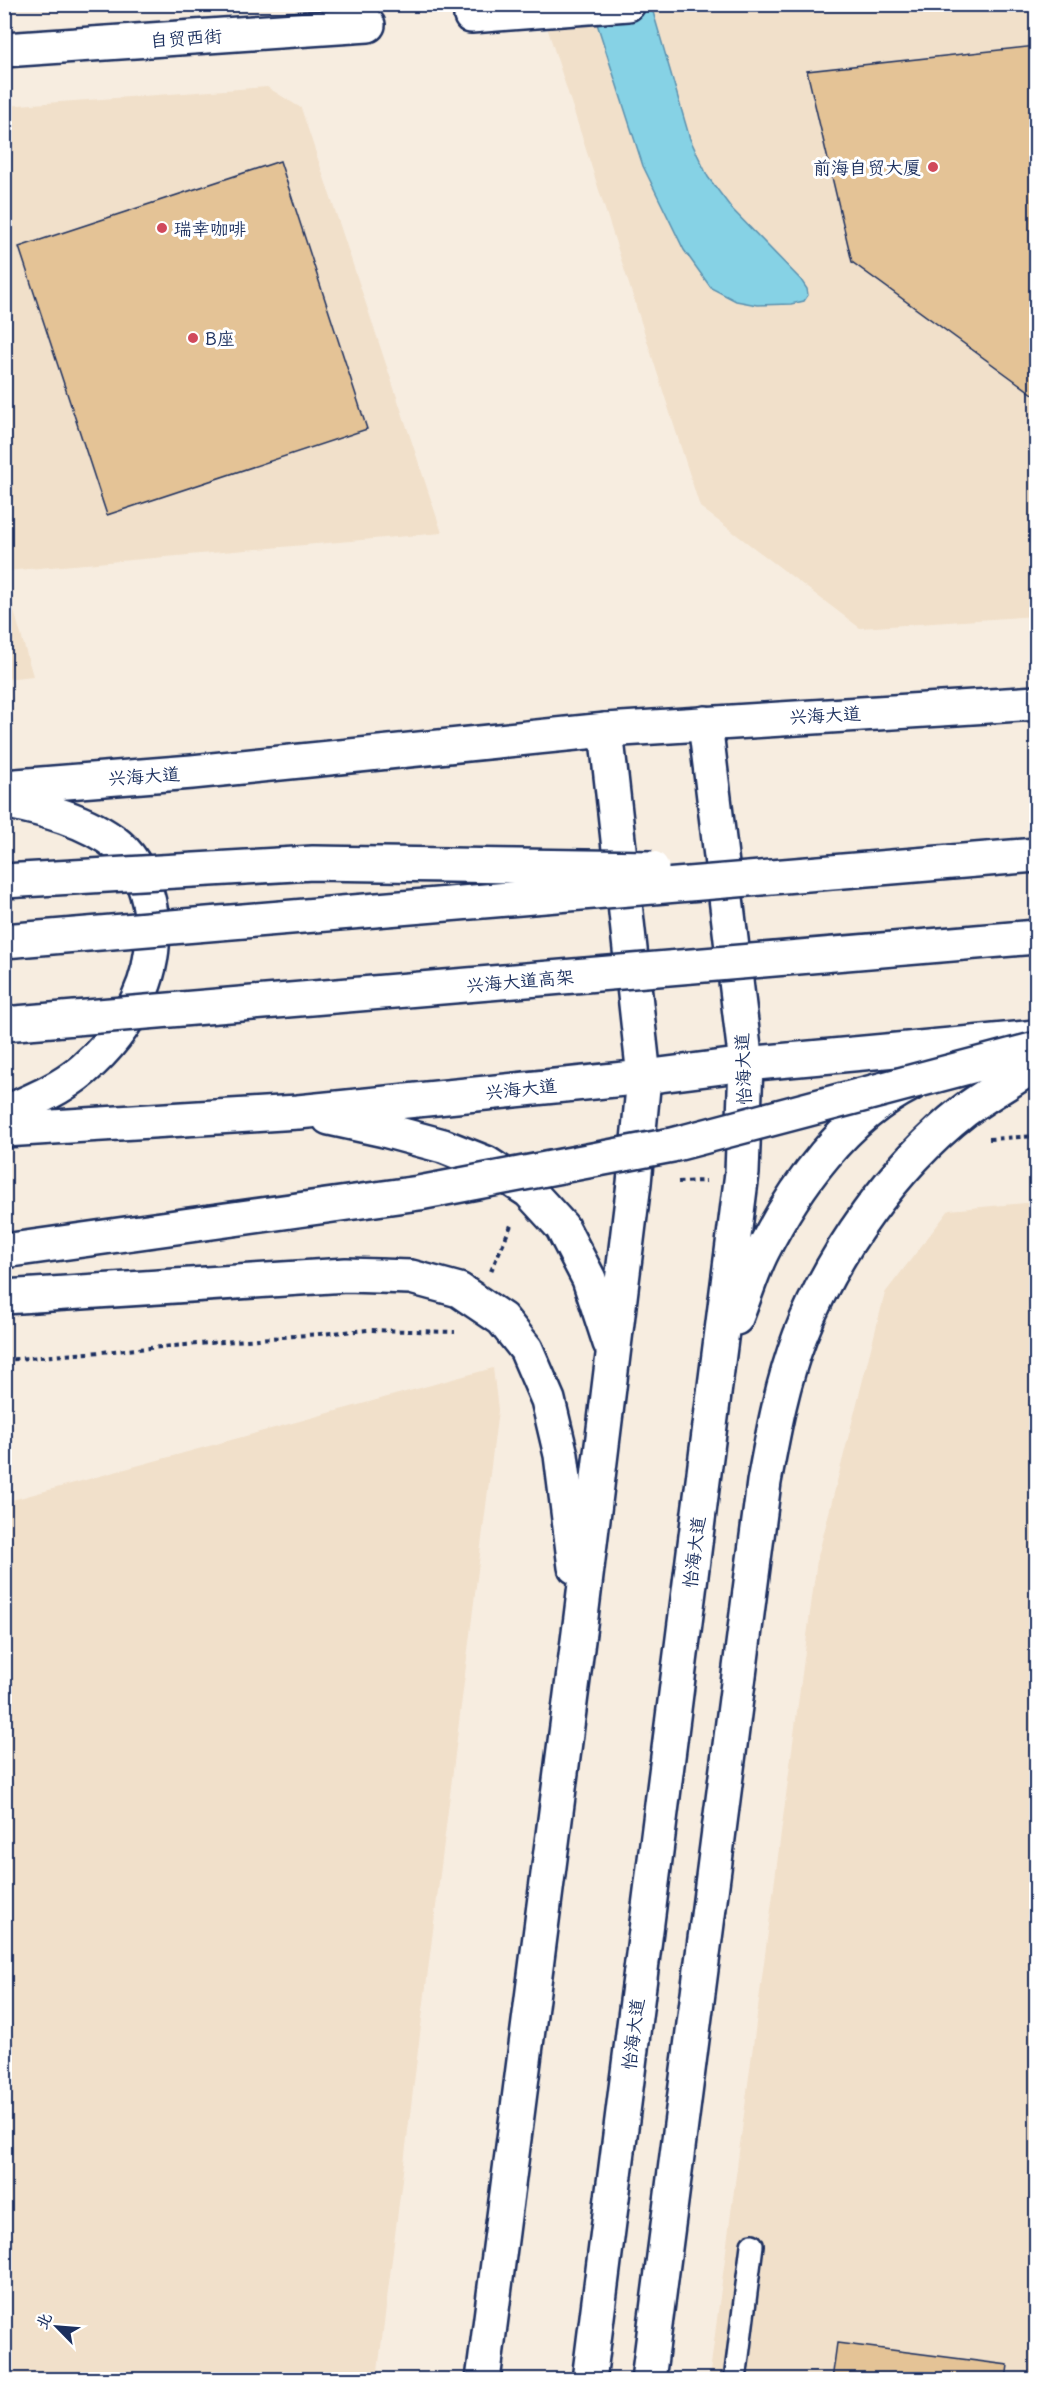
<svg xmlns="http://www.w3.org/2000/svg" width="1041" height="2384" viewBox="0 0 1041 2384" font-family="Delius,'LXGW WenKai TC',sans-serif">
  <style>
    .built { fill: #f1e0ca }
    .water { fill: #86d2e5; stroke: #5b91af; stroke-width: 1.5 }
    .building { fill: #e4c396; stroke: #1b2f5e; stroke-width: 1.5 }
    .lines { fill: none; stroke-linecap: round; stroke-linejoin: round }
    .lane-casing { stroke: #1b2f5e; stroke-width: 26 }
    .street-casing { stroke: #1b2f5e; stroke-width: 38 }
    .secondary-casing { stroke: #1b2f5e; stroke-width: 38 }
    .path { stroke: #1b2f5e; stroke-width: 4; stroke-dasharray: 4.5 4.5; stroke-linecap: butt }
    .lane { stroke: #fff; stroke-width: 21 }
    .street { stroke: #fff; stroke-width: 33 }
    .secondary { stroke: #fff; stroke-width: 33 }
    .primary-bridge-casing { stroke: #1b2f5e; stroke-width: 38; stroke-linecap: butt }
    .primary-bridge { stroke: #fff; stroke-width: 33 }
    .poi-dot { fill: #d1495b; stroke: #fff; stroke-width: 2 }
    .labels { text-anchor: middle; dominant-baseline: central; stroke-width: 6; stroke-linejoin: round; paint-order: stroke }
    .street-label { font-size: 18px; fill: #1b2f5e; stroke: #fff }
    .poi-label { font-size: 18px; fill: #1b2f5e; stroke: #fff; text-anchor: start }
  </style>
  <rect width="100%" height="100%" fill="#f7ede0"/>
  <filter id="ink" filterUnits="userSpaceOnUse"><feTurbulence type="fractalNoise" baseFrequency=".0167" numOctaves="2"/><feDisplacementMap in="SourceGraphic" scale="12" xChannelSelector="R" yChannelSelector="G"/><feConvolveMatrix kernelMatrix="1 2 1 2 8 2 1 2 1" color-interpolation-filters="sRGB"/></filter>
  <g filter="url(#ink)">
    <g class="built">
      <path d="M540 5H1036V616L860 628 700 507Z"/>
      <path d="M267 87 301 108 442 533 5 571V106Z"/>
      <path d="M4 580H5L33 676 5 679Z"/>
      <path d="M1036 1202V2379L709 2380 817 1560 885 1293 949 1210Z"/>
      <path d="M493 1368 498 1410 377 2379H5V1502Z"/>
    </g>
    <path class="water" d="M591 5H651L690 139 708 177 732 209 801 280 807 289 808 295 804 301 791 304 757 305 736 301 711 288 684 250 643 166Z"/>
    <g class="building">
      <path d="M1036 46V394H1033L852 262 807 71Z"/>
      <path d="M280 161 367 429 107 515 19 247Z"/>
      <path d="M837 2343 1008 2365 1006 2380H832Z"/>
    </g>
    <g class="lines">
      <defs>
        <path id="lane" d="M735 2380 752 2245"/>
        <g id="street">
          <path d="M471 16 628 4"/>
          <path d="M4 50 368 25"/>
        </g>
        <g id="secondary">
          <path d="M4 787 192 772 606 730 1036 703"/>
          <path d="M4 801C43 809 87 820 118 845 138 862 147 888 151 913 160 974 129 1030 84 1069 61 1089 32 1101 4 1113"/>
          <path d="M329 1118 384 1130 443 1146 486 1163 529 1191 562 1227 589 1279 610 1343"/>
          <path d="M4 1130 298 1112 644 1077 746 1064 1036 1037"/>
          <path d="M4 1297 346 1275 411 1277 459 1290 502 1319 526 1349 548 1400 561 1455 575 1567"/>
          <path d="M736 1318C745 1296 752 1271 763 1250 796 1185 845 1117 911 1084"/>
          <path d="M483 2380 581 1617 634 1183 644 1077 606 730"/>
          <path d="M589 2380 742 1173 746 1064 705 723"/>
        </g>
      </defs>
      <use href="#lane" class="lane-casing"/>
      <use href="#street" class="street-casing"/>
      <use href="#secondary" class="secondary-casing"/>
      <g class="path">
        <path d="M989 1139 1036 1136"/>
        <path d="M678 1182 706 1181"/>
        <path d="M491 1271 512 1223"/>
        <path d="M4 1360 368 1330 455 1332"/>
      </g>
      <use href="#lane" class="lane"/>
      <use href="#street" class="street"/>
      <use href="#secondary" class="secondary"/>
      <defs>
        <g id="primary-bridge">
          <path d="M4 881 313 863 652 868"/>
          <path d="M4 941 1036 855"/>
          <path d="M4 1024 1036 937"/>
          <path d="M4 1251 419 1193 672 1145 1036 1049"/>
          <path d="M648 2380 764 1482C773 1433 782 1383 800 1336 832 1254 894 1166 964 1111 987 1094 1013 1080 1036 1064"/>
        </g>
      </defs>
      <use href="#primary-bridge" class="primary-bridge-casing"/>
      <use href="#primary-bridge" class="primary-bridge"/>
    </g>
  </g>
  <g class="poi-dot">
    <circle cx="933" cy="167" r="6"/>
    <circle cx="162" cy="228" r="6"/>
    <circle cx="193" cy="338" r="6"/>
  </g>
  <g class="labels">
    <g class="street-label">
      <text transform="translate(186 38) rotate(-4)">自贸西街</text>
      <text transform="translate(825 715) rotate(-3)">兴海大道</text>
      <text transform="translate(144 776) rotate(-4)">兴海大道</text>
      <text transform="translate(520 981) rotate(-5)">兴海大道高架</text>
      <text transform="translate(743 1069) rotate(-92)">怡海大道</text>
      <text transform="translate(521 1089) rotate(-6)">兴海大道</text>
      <text transform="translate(694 1552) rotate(-83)">怡海大道</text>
      <text transform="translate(633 2034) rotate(-83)">怡海大道</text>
    </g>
    <g class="poi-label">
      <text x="921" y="167" text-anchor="end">前海自贸大厦</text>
      <text x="174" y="228">瑞幸咖啡</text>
      <text x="205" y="338">B座</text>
    </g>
  </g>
  <rect width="1041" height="2384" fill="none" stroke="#fff" stroke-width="24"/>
  <rect x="12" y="12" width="1017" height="2360" fill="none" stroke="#1b2f5e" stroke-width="2" filter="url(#ink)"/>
  <g transform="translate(57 2327) rotate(295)" stroke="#ffffff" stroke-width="4.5" paint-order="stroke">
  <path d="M0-4.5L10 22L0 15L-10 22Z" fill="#1b2f5e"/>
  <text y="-9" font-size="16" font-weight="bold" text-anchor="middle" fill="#1b2f5e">北</text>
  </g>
</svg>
